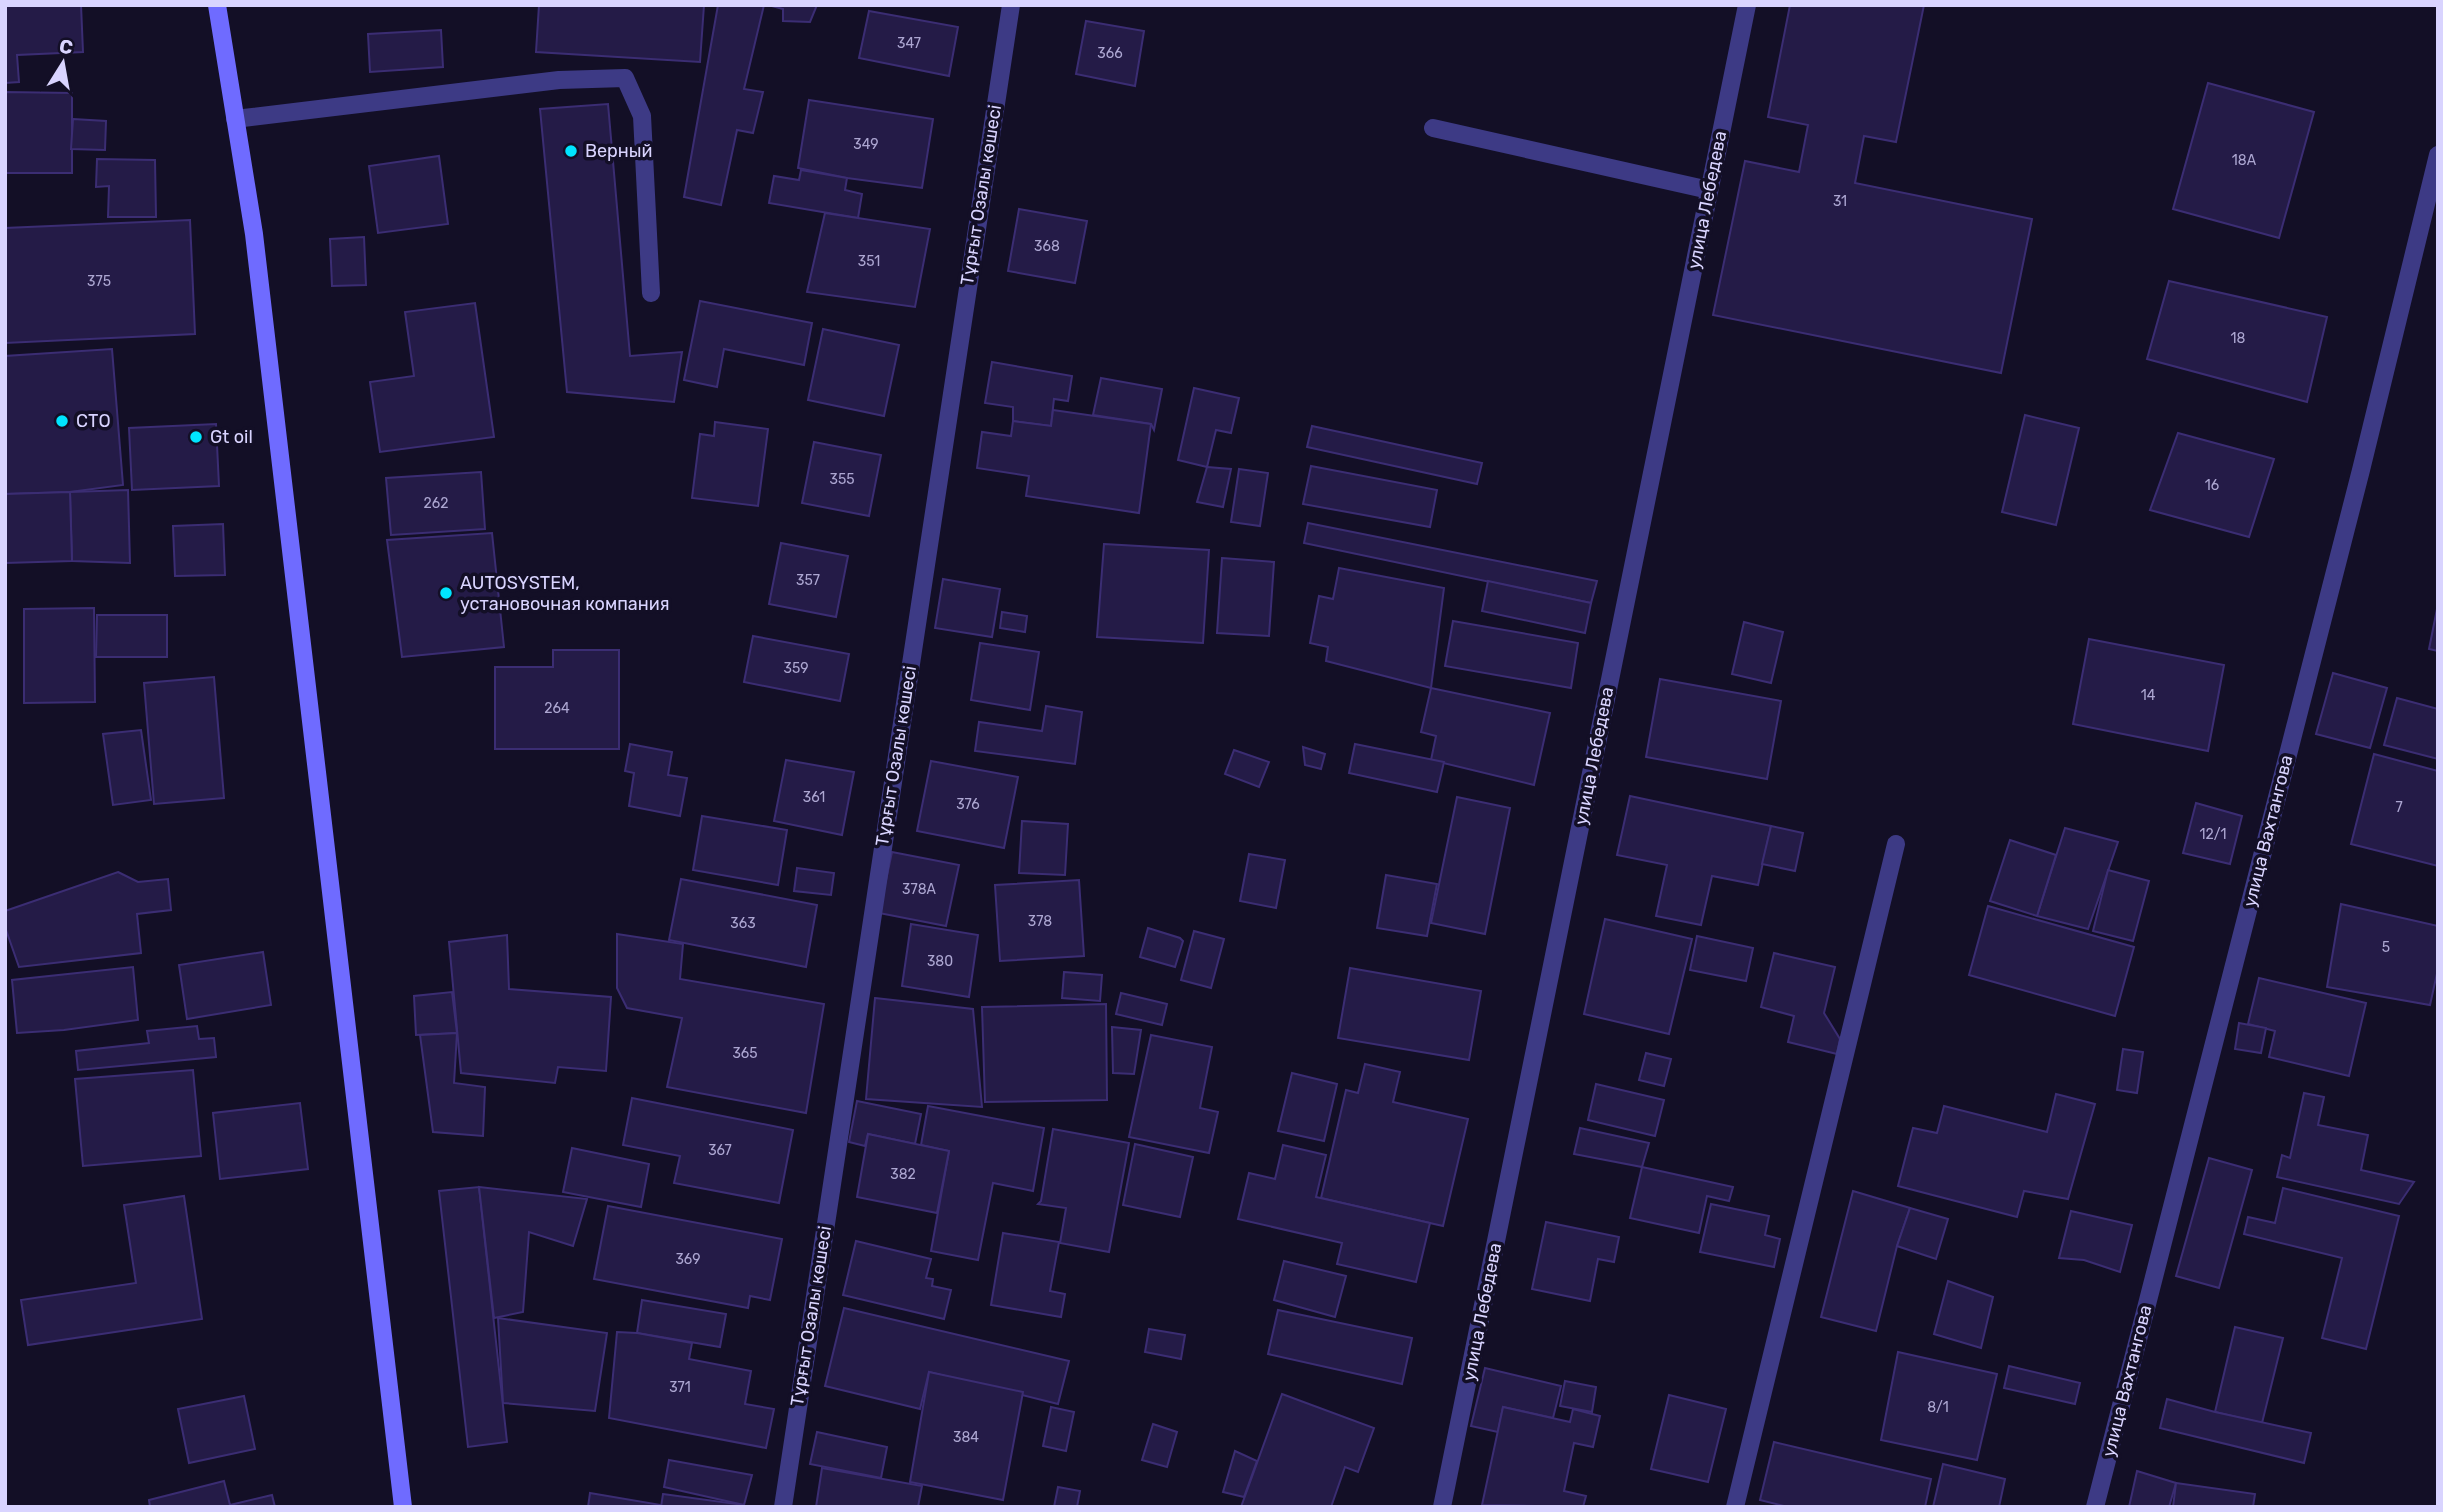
<svg xmlns="http://www.w3.org/2000/svg" width="2443" height="1512" viewBox="0 0 2443 1512" font-family="Rubik,sans-serif">
  <style>
    .building { fill: #241b47; stroke: #3b2d73; stroke-width: 2 }
    .lines { fill: none; stroke-linecap: round; stroke-linejoin: round }
    .lane { stroke: #3d3a85; stroke-width: 18 }
    .street { stroke: #3d3a85; stroke-width: 18 }
    .secondary { stroke: #6f6bff; stroke-width: 18 }
    .poi-dot { fill: #00e5ff; stroke: #130f26; stroke-width: 2.5 }
    .labels { text-anchor: middle; dominant-baseline: central; stroke-width: 7; stroke-linejoin: round; paint-order: stroke }
    .number-label { font-size: 14px; fill: #aca6d1 }
    .poi-label { font-size: 18px; fill: #d9d4ff; stroke: #130f26; text-anchor: start }
    .street-label { font-size: 18px; fill: #d9d4ff; stroke: #130f26 }
  </style>
  <rect width="100%" height="100%" fill="#130f26"/>
  <g class="building">
    <path d="M5 5H81L83 52 17 55 19 82 5 83Z"/>
    <path d="M539 5H704L700 62 536 52Z"/>
    <path d="M718 5H764L744 89 763 92 753 133 737 130 721 205 684 197Z"/>
    <path d="M768 5H817L810 22 783 21V9Z"/>
    <path d="M1790 5H1924L1896 142 1864 136 1855 183 2032 219 2001 373 1713 315 1745 161 1799 172 1808 125 1768 117Z"/>
    <path d="M869 11 958 27 949 76 859 58Z"/>
    <path d="M1086 21 1144 31 1135 86 1076 74Z"/>
    <path d="M441 30 443 67 370 72 368 34Z"/>
    <path d="M2208 83 2314 112 2279 238 2173 209Z"/>
    <path d="M5 92 72 93V173H5Z"/>
    <path d="M809 100 933 119 922 188 847 178 798 168Z"/>
    <path d="M608 104 630 356 682 352 674 402 567 392 540 109Z"/>
    <path d="M73 119 106 121 105 150 71 149Z"/>
    <path d="M439 156 448 224 378 233 369 166Z"/>
    <path d="M97 159 155 160 156 217H108L109 186 96 187Z"/>
    <path d="M801 170 847 178 845 190 862 194 858 218 769 203 774 176 799 180Z"/>
    <path d="M1019 209 1087 221 1075 283 1008 271Z"/>
    <path d="M825 213 930 229 915 307 807 292Z"/>
    <path d="M190 220 195 334 5 343V228Z"/>
    <path d="M364 237 366 285 332 286 330 239Z"/>
    <path d="M2169 281 2327 317 2307 402 2147 359Z"/>
    <path d="M700 301 812 323 804 365 724 349 717 387 684 380Z"/>
    <path d="M475 303 494 437 380 452 370 382 414 376 405 312Z"/>
    <path d="M823 329 899 345 884 416 808 400Z"/>
    <path d="M112 349 123 485 70 492 5 494V356Z"/>
    <path d="M992 362 1072 376 1068 401 1054 399 1051 426 1013 421V407L985 403Z"/>
    <path d="M1101 378 1162 389 1154 430 1151 424 1093 415Z"/>
    <path d="M1194 388 1239 398 1231 433 1216 430 1207 467 1178 460Z"/>
    <path d="M1053 410 1151 424 1139 513 1026 496 1029 476 977 468 982 432 1011 436 1013 421 1051 426Z"/>
    <path d="M2025 415 2079 428 2056 525 2002 512Z"/>
    <path d="M715 422 768 429 758 506 692 498 700 434 714 436Z"/>
    <path d="M216 424 219 486 132 490 129 428Z"/>
    <path d="M1312 426 1482 463 1477 484 1307 447Z"/>
    <path d="M2178 433 2274 459 2249 537 2150 510Z"/>
    <path d="M814 442 881 455 869 516 802 503Z"/>
    <path d="M1311 466 1437 490 1430 527 1303 504Z"/>
    <path d="M1207 467 1231 469 1223 507 1197 502Z"/>
    <path d="M1239 469 1268 473 1260 526 1231 522Z"/>
    <path d="M481 472 485 529 391 535 386 478Z"/>
    <path d="M128 490 130 563 72 561 70 492Z"/>
    <path d="M70 492 72 561 5 563V494Z"/>
    <path d="M1308 523 1597 581 1591 603 1304 543Z"/>
    <path d="M223 524 225 575 175 576 173 526Z"/>
    <path d="M492 533 504 647 402 657 387 540Z"/>
    <path d="M781 543 848 556 836 617 769 604Z"/>
    <path d="M1104 544 1209 550 1203 643 1097 637Z"/>
    <path d="M1222 558 1274 562 1269 636 1217 633Z"/>
    <path d="M1339 568 1444 588 1431 688 1326 661 1328 647 1310 643 1319 596 1333 599Z"/>
    <path d="M943 579 1000 589 992 637 935 628Z"/>
    <path d="M1488 581 1591 603 1585 633 1482 611Z"/>
    <path d="M2438 604V651L2429 649Z"/>
    <path d="M94 608 95 702 24 703V609Z"/>
    <path d="M1002 612 1027 616 1025 632 1000 628Z"/>
    <path d="M97 615H167V657H96Z"/>
    <path d="M1453 621 1578 643 1571 688 1445 666Z"/>
    <path d="M1744 622 1783 632 1771 683 1732 674Z"/>
    <path d="M753 636 849 654 840 701 744 682Z"/>
    <path d="M2089 639 2224 665 2208 751 2073 724Z"/>
    <path d="M980 643 1039 652 1030 710 971 700Z"/>
    <path d="M553 650H619V749H495V667H553Z"/>
    <path d="M2333 673 2387 688 2370 748 2316 734Z"/>
    <path d="M214 677 224 798 154 804 144 683Z"/>
    <path d="M1660 679 1781 701 1767 779 1646 757Z"/>
    <path d="M1431 688 1550 713 1534 785 1431 760 1436 736 1421 732Z"/>
    <path d="M2397 698 2438 709V759L2384 745Z"/>
    <path d="M1046 706 1082 712 1075 764 975 751 979 722 1042 731Z"/>
    <path d="M141 730 151 800 113 805 103 734Z"/>
    <path d="M630 744 672 752 668 775 687 778 680 816 629 806 634 773 625 771Z"/>
    <path d="M1355 744 1444 762 1437 792 1349 773Z"/>
    <path d="M1303 747 1325 754 1321 769 1305 765Z"/>
    <path d="M1234 750 1269 762 1259 787 1225 774Z"/>
    <path d="M2374 754 2438 771V866L2351 844Z"/>
    <path d="M786 760 854 772 842 835 774 821Z"/>
    <path d="M931 761 1018 777 1004 848 917 831Z"/>
    <path d="M1630 796 1771 826 1758 885 1712 876 1701 925 1656 916 1667 865 1617 855Z"/>
    <path d="M1457 797 1510 808 1485 934 1431 923Z"/>
    <path d="M2196 803 2242 816 2230 864 2183 853Z"/>
    <path d="M702 816 787 830 778 885 693 870Z"/>
    <path d="M1022 821 1068 824 1065 875 1019 873Z"/>
    <path d="M1771 826 1803 833 1795 871 1762 864Z"/>
    <path d="M2065 828 2118 842 2088 929 2037 916Z"/>
    <path d="M2010 840 2056 855 2037 916 1990 901Z"/>
    <path d="M892 852 959 865 946 926 879 913Z"/>
    <path d="M1249 854 1285 860 1276 908 1240 901Z"/>
    <path d="M797 868 834 873 831 895 794 891Z"/>
    <path d="M2108 870 2149 881 2133 941 2093 931Z"/>
    <path d="M118 872 138 882 168 879 171 910 137 914 141 953 19 967 5 927V911Z"/>
    <path d="M1386 875 1437 884 1427 936 1377 928Z"/>
    <path d="M681 879 817 905 806 967 669 940Z"/>
    <path d="M1079 880 1084 956 1000 961 995 885Z"/>
    <path d="M2341 904 2438 926V969L2430 1005 2327 987Z"/>
    <path d="M1988 906 2134 947 2115 1016 1969 975Z"/>
    <path d="M1605 919 1692 939 1669 1034 1584 1014Z"/>
    <path d="M911 924 978 935 969 997 902 986Z"/>
    <path d="M1148 928 1180 938 1183 941 1175 967 1140 957Z"/>
    <path d="M1194 931 1224 939 1211 988 1181 980Z"/>
    <path d="M617 934 683 944 680 979 824 1004 806 1113 667 1087 682 1018 627 1008 617 988Z"/>
    <path d="M507 935 509 989 611 997 606 1071 558 1067 555 1083 461 1073 449 942Z"/>
    <path d="M1697 936 1753 948 1746 981 1690 970Z"/>
    <path d="M263 952 271 1005 187 1019 179 965Z"/>
    <path d="M1774 953 1835 967 1824 1013 1840 1039 1837 1054 1788 1042 1794 1016 1761 1007Z"/>
    <path d="M133 967 138 1020 64 1030 17 1033 12 980Z"/>
    <path d="M1350 968 1481 991 1469 1060 1338 1038Z"/>
    <path d="M1064 972 1102 975 1100 1001 1062 998Z"/>
    <path d="M2259 978 2366 1003 2349 1076 2269 1057 2275 1031 2248 1024Z"/>
    <path d="M452 992 457 1033 416 1035 414 996Z"/>
    <path d="M1121 993 1167 1004 1162 1025 1116 1014Z"/>
    <path d="M875 998 973 1009 982 1107 866 1099Z"/>
    <path d="M1106 1004 1107 1100 985 1102 982 1007Z"/>
    <path d="M2239 1023 2266 1028 2261 1053 2235 1049Z"/>
    <path d="M197 1026 199 1039 214 1038 216 1057 78 1070 76 1051 149 1043 147 1031Z"/>
    <path d="M1112 1027 1141 1030 1134 1074 1113 1073Z"/>
    <path d="M457 1033 454 1083 485 1087 483 1136 433 1132 420 1035Z"/>
    <path d="M1151 1035 1212 1047 1200 1108 1218 1112 1209 1153 1129 1137Z"/>
    <path d="M2123 1049 2143 1052 2137 1093 2117 1090Z"/>
    <path d="M1646 1053 1671 1059 1664 1086 1639 1080Z"/>
    <path d="M1365 1064 1400 1072 1393 1102 1468 1119 1443 1226 1321 1198 1346 1090 1358 1093Z"/>
    <path d="M193 1070 201 1156 83 1166 75 1079Z"/>
    <path d="M1292 1073 1337 1084 1324 1141 1278 1131Z"/>
    <path d="M1596 1084 1664 1100 1655 1136 1588 1120Z"/>
    <path d="M2304 1093 2324 1097 2318 1125 2368 1135 2361 1170 2414 1182 2399 1204 2277 1177 2282 1155 2290 1158Z"/>
    <path d="M2056 1094 2095 1104 2068 1199 2024 1191 2017 1217 1898 1186 1913 1128 1937 1133 1944 1106 2047 1132Z"/>
    <path d="M632 1098 793 1130 779 1203 674 1183 680 1156 623 1145Z"/>
    <path d="M857 1101 921 1114 915 1144 868 1134 865 1146 849 1142Z"/>
    <path d="M300 1103 308 1169 220 1179 213 1113Z"/>
    <path d="M928 1106 1044 1128 1033 1191 993 1183 978 1260 931 1251 949 1151 921 1145Z"/>
    <path d="M1580 1128 1649 1143 1642 1167 1574 1154Z"/>
    <path d="M1053 1129 1129 1143 1109 1252 1060 1243 1066 1208 1038 1204 1041 1201Z"/>
    <path d="M868 1134 949 1151 937 1213 857 1197Z"/>
    <path d="M1135 1144 1193 1157 1180 1217 1123 1205Z"/>
    <path d="M1283 1145 1326 1155 1316 1197 1430 1223 1416 1282 1337 1264 1342 1243 1238 1219 1249 1173 1275 1179Z"/>
    <path d="M572 1148 649 1164 641 1207 563 1192Z"/>
    <path d="M2209 1158 2252 1170 2219 1288 2176 1276Z"/>
    <path d="M1642 1167 1733 1187 1729 1201 1707 1196 1699 1233 1630 1218Z"/>
    <path d="M479 1187 507 1442 468 1447 439 1191Z"/>
    <path d="M479 1187 587 1199 573 1246 529 1232 523 1312 494 1318Z"/>
    <path d="M2283 1188 2399 1216 2366 1349 2322 1338 2342 1258 2244 1234 2248 1217 2275 1223Z"/>
    <path d="M1853 1191 1910 1208 1897 1246 1876 1331 1821 1317Z"/>
    <path d="M184 1196 202 1319 28 1345 21 1300 136 1283 124 1205Z"/>
    <path d="M1711 1204 1769 1216 1765 1235 1780 1239 1774 1267 1700 1252Z"/>
    <path d="M608 1206 782 1239 770 1300 750 1296 748 1308 594 1279Z"/>
    <path d="M1910 1208 1948 1219 1936 1259 1897 1246Z"/>
    <path d="M2071 1211 2132 1225 2120 1272 2084 1260 2059 1258Z"/>
    <path d="M1546 1222 1619 1237 1614 1262 1598 1259 1590 1301 1532 1289Z"/>
    <path d="M1003 1233 1059 1242 1050 1291 1065 1294 1061 1317 991 1305Z"/>
    <path d="M856 1241 931 1259 926 1278 933 1279 932 1286 951 1290 944 1319 843 1295Z"/>
    <path d="M1284 1261 1346 1276 1335 1317 1274 1300Z"/>
    <path d="M1948 1281 1993 1297 1981 1348 1934 1334Z"/>
    <path d="M642 1300 726 1314 720 1347 637 1333Z"/>
    <path d="M844 1308 1069 1361 1058 1404 929 1372 920 1409 825 1386Z"/>
    <path d="M1278 1310 1412 1338 1402 1384 1268 1354Z"/>
    <path d="M498 1318 607 1333 595 1411 503 1403Z"/>
    <path d="M2235 1327 2283 1338 2262 1423 2215 1412Z"/>
    <path d="M1149 1329 1185 1335 1181 1359 1145 1352Z"/>
    <path d="M617 1332 637 1333 692 1343 689 1359 751 1371 745 1404 774 1409 766 1448 609 1418Z"/>
    <path d="M1898 1352 1997 1374 1977 1460 1881 1440Z"/>
    <path d="M2009 1366 2080 1383 2075 1404 2004 1388Z"/>
    <path d="M1485 1368 1561 1386 1553 1418 1503 1407 1498 1432 1471 1426Z"/>
    <path d="M929 1372 1023 1392 1003 1500 910 1482Z"/>
    <path d="M1565 1381 1596 1387 1592 1412 1560 1406Z"/>
    <path d="M1282 1394 1374 1428 1358 1472 1345 1467 1331 1507H1241Z"/>
    <path d="M1669 1395 1726 1409 1708 1482 1651 1469Z"/>
    <path d="M244 1396 255 1449 189 1463 178 1409Z"/>
    <path d="M2167 1399 2215 1412 2311 1433 2304 1463 2160 1428Z"/>
    <path d="M1051 1407 1074 1412 1066 1451 1043 1446Z"/>
    <path d="M1503 1407 1570 1422 1573 1409 1600 1416 1593 1447 1574 1443 1564 1491 1586 1496 1583 1507 1482 1505Z"/>
    <path d="M1153 1424 1177 1432 1167 1467 1142 1460Z"/>
    <path d="M817 1432 887 1447 881 1478 810 1464Z"/>
    <path d="M1774 1442 1931 1479 1925 1507H1788L1760 1500Z"/>
    <path d="M1235 1451 1257 1461 1244 1497 1223 1492Z"/>
    <path d="M669 1460 752 1475 744 1505 664 1487Z"/>
    <path d="M1943 1464 2005 1479 1999 1507H1933Z"/>
    <path d="M822 1468 922 1486 918 1507H816Z"/>
    <path d="M2137 1471 2176 1483 2169 1507H2129Z"/>
    <path d="M224 1481 230 1505 272 1495 275 1507H150L149 1500Z"/>
    <path d="M2176 1483 2255 1494 2253 1507H2173Z"/>
    <path d="M1058 1487 1080 1491 1077 1507H1054Z"/>
    <path d="M590 1493 661 1505V1507H588Z"/>
    <path d="M663 1494 744 1505V1507H661Z"/>
  </g>
  <g class="lines">
    <g class="lane">
      <path d="M235 119 559 80 625 78 642 116 651 293"/>
      <path d="M1433 128 1709 190"/>
    </g>
    <g class="street">
      <path d="M783 1507 1011 5"/>
      <path d="M1442 1507 1747 5"/>
      <path d="M1735 1507 1896 844"/>
      <path d="M2095 1507 2361 470 2438 155"/>
    </g>
    <path class="secondary" d="M217 5 254 234 403 1507"/>
  </g>
  <g class="poi-dot">
    <circle cx="571" cy="151" r="7"/>
    <circle cx="62" cy="421" r="7"/>
    <circle cx="196" cy="437" r="7"/>
    <circle cx="446" cy="593" r="7"/>
  </g>
  <g class="labels">
    <g class="number-label">
      <text x="909" y="43">347</text>
      <text x="1110" y="53">366</text>
      <text x="866" y="144">349</text>
      <text x="2244" y="160">18А</text>
      <text x="1840" y="201">31</text>
      <text x="1047" y="246">368</text>
      <text x="869" y="261">351</text>
      <text x="99" y="281">375</text>
      <text x="2238" y="338">18</text>
      <text x="842" y="479">355</text>
      <text x="2212" y="485">16</text>
      <text x="436" y="503">262</text>
      <text x="808" y="580">357</text>
      <text x="796" y="668">359</text>
      <text x="2148" y="695">14</text>
      <text x="557" y="708">264</text>
      <text x="814" y="797">361</text>
      <text x="968" y="804">376</text>
      <text x="2399" y="807">7</text>
      <text x="2213" y="834">12/1</text>
      <text x="919" y="889">378А</text>
      <text x="1040" y="921">378</text>
      <text x="743" y="923">363</text>
      <text x="2386" y="947">5</text>
      <text x="940" y="961">380</text>
      <text x="745" y="1053">365</text>
      <text x="720" y="1150">367</text>
      <text x="903" y="1174">382</text>
      <text x="688" y="1259">369</text>
      <text x="680" y="1387">371</text>
      <text x="1938" y="1407">8/1</text>
      <text x="966" y="1437">384</text>
    </g>
    <g class="poi-label">
      <text x="585" y="151">Верный</text>
      <text x="76" y="421">СТО</text>
      <text x="210" y="437">Gt oil</text>
      <text x="460" y="583">AUTOSYSTEM,<tspan x="460" dy="21">установочная компания</tspan></text>
    </g>
    <g class="street-label">
      <text transform="translate(981 195) rotate(-81)">Тұрғыт Озалы көшесі</text>
      <text transform="translate(1707 200) rotate(-79)">улица Лебедева</text>
      <text transform="translate(896 756) rotate(-81)">Тұрғыт Озалы көшесі</text>
      <text transform="translate(1594 756) rotate(-79)">улица Лебедева</text>
      <text transform="translate(2268 831) rotate(-76)">улица Вахтангова</text>
      <text transform="translate(1482 1312) rotate(-79)">улица Лебедева</text>
      <text transform="translate(811 1316) rotate(-81)">Тұрғыт Озалы көшесі</text>
      <text transform="translate(2127 1381) rotate(-76)">улица Вахтангова</text>
    </g>
  </g>
  <rect width="2443" height="1512" fill="none" stroke="#d9d4ff" stroke-width="14"/>
  <g transform="translate(63 63) rotate(11)" stroke="#130f26" stroke-width="5" paint-order="stroke">
  <path d="M0-5L12 26L0 18L-12 26Z" fill="#d9d4ff"/>
  <text y="-10" font-size="19" font-weight="bold" text-anchor="middle" fill="#d9d4ff">С</text>
  </g>
</svg>
